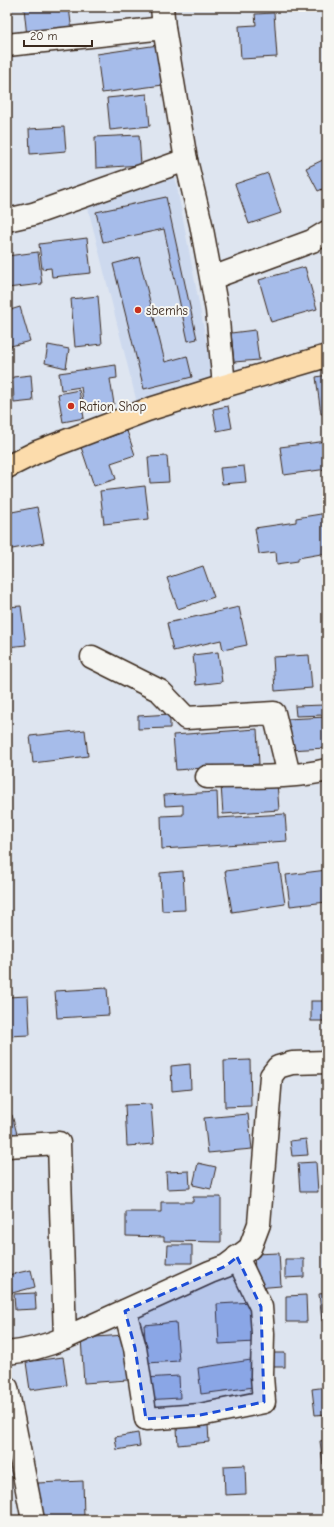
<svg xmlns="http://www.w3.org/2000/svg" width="334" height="1527" viewBox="0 0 334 1527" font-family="'Comic Neue',sans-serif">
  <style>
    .built { fill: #cdd9ee }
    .building { fill: #a6bcea; stroke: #3b2a1e }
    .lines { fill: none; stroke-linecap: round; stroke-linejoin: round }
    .minor-casing { stroke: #3b2a1e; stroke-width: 25 }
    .major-casing { stroke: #3b2a1e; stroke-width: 25 }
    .minor { stroke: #f6f6f2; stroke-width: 22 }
    .major { stroke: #fcdcac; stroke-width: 22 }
    .marked { fill: #1d4ed8; fill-opacity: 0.2; stroke: #1d4ed8; stroke-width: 3; stroke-dasharray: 8 5; stroke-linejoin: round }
    .poi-dot { fill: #c8321e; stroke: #f6f6f2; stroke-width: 1.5 }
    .labels { text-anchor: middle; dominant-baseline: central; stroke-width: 4; stroke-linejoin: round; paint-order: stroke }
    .poi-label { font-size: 13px; fill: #3b2a1e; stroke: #f6f6f2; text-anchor: start }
  </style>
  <rect width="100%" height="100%" fill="#dee5f0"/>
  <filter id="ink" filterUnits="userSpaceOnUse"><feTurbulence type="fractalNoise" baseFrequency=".025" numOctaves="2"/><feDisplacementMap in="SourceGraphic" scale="8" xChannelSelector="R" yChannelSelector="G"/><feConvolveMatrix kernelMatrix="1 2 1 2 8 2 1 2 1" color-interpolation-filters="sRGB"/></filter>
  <g filter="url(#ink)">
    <path class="built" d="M175 177 213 377 137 403 86 200Z"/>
    <g class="building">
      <path d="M37 7H69L72 32 27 37 24 8Z"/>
      <path d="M274 13 277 57 241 59 239 26 256 25 255 14Z"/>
      <path d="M158 45 163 85 102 93 97 54Z"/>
      <path d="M147 94 150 126 110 130 107 98Z"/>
      <path d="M64 127 66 151 30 154 29 129Z"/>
      <path d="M139 135 141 165 96 168 95 137Z"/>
      <path d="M327 158V187L318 191 306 168Z"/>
      <path d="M268 173 281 213 249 224 235 184Z"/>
      <path d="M166 197 197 339 188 341 164 229 103 242 96 212Z"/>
      <path d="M87 238 91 273 52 277 51 268 42 269 39 244Z"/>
      <path d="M38 252 42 284 7 288V256Z"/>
      <path d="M139 257 165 362 187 356 192 377 144 389 113 264Z"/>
      <path d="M305 267 317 309 271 322 259 280Z"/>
      <path d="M98 296 102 344 75 347 71 299Z"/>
      <path d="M20 307 30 341 7 347V311Z"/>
      <path d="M255 330 259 360 234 362 231 333Z"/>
      <path d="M48 345 69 349 66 368 45 363Z"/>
      <path d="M116 365 117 378 110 379 114 404 84 408 81 387 61 390 59 373Z"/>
      <path d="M31 375 33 401 14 403 13 377Z"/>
      <path d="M327 375V413L321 414 316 377Z"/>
      <path d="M79 390 84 418 63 422 58 394Z"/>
      <path d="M228 406 232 428 217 431 213 409Z"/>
      <path d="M127 431 135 455 111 463 116 479 94 486 81 447Z"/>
      <path d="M327 441V469L284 475 280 447Z"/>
      <path d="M167 456 169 482 150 483 148 457Z"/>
      <path d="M244 466 246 482 222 484 220 468Z"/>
      <path d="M145 486 149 519 104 524 100 491Z"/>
      <path d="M37 507 44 543 7 550V513Z"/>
      <path d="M327 513V553L298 558V561L277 564 276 552 259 554 255 528 296 522V518Z"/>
      <path d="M203 566 214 597 178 609 167 578Z"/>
      <path d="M21 606 26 645 7 647V607Z"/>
      <path d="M239 607 247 645 223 650 221 640 173 651 167 623Z"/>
      <path d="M218 652 222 682 196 685 193 655Z"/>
      <path d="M309 655 312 688 275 691 273 657Z"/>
      <path d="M324 705V715L296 716 295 706Z"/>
      <path d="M170 714V728L138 729V716Z"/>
      <path d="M327 717V748L287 750 286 719Z"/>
      <path d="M257 729 259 764 176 770 173 735Z"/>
      <path d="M85 730 88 756 33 763 30 736Z"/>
      <path d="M277 782 279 810 223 814 221 785Z"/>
      <path d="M217 792 218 818 285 814 287 841 162 849 161 816 183 815V805L165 806 164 795Z"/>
      <path d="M279 864 285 904 232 912 225 871Z"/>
      <path d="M327 870V902L290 906 286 875Z"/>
      <path d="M183 871 185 910 162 911 160 873Z"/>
      <path d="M107 988 109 1015 57 1018 55 991Z"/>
      <path d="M28 996 30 1035 7 1036V997Z"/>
      <rect x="311" y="1001" width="16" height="20"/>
      <path d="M250 1060 251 1106 225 1107 224 1061Z"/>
      <path d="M190 1064 191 1089 172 1091 171 1066Z"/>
      <path d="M151 1104 154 1144 127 1146 125 1105Z"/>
      <path d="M248 1114 252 1149 208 1153 204 1118Z"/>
      <path d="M12 1115 17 1134 7 1136V1116Z"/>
      <path d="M306 1139 308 1155 292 1156 290 1141Z"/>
      <path d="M316 1162 318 1192H300L298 1163Z"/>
      <path d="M198 1163 216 1167 211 1189 193 1185Z"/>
      <path d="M189 1171 190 1188 167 1189 166 1172Z"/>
      <path d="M193 1197H221V1242L164 1241V1237L126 1236V1212H161V1202H193Z"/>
      <path d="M168 1245H192V1263H167Z"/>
      <path d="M279 1253 281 1286 256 1288 254 1254Z"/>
      <path d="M285 1259H304V1277L285 1278Z"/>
      <path d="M31 1270 35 1287 12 1293 8 1275Z"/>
      <path d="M35 1293 36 1309 15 1310 14 1294Z"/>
      <path d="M327 1293V1320L322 1321 319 1294Z"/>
      <path d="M306 1295 307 1322H286V1296Z"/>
      <path d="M253 1302 255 1342 219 1344 217 1304Z"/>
      <path d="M176 1322 179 1361 147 1363 144 1325Z"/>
      <path d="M125 1335 128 1380 84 1383 81 1338Z"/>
      <rect x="266" y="1353" width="19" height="14"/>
      <path d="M63 1357 67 1385 30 1390 26 1362Z"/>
      <path d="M251 1360 254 1387 201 1394 198 1368Z"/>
      <path d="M179 1376 180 1398 144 1400 143 1378Z"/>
      <path d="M327 1387V1414L315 1415 312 1389Z"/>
      <path d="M208 1425 209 1442 178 1445 177 1428Z"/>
      <path d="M138 1433 140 1446 117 1450 115 1437Z"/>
      <path d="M8 1435 9 1475H7V1436Z"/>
      <path d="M327 1440V1463L323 1464 320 1441Z"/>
      <path d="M245 1465 246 1494 225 1495 224 1466Z"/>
      <path d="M83 1481 84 1517 41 1520 38 1483Z"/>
    </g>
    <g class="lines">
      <defs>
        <g id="minor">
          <path d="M162 7 164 28 186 160 201 224 217 310 224 386"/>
          <path d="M7 45 164 28"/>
          <path d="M7 220 33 214 186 160"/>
          <path d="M212 278 312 241 327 232"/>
          <path d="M92 657 160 691 186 718 274 713 289 775"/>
          <path d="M207 777C244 776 291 779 327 770"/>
          <path d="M7 1146 59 1143 65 1338"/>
          <path d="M125 1311 135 1348 146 1419 200 1415 264 1402 262 1376 263 1334 261 1307 237 1257"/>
          <path d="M7 1353C28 1351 46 1346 65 1338L210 1272 226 1266 250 1248 259 1224 271 1076 278 1067 292 1063 327 1062"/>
          <path d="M7 1388 33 1520"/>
        </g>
        <path id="major" d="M7 467 37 452 147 410 224 386 327 356"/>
      </defs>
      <use href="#minor" class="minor-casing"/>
      <use href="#major" class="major-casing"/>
      <use href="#minor" class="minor"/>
      <use href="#major" class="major"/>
    </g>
  </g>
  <path class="marked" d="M237 1257 261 1307 264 1402 200 1415 146 1419 135 1348 125 1311 226 1266Z"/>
  <g class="poi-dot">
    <circle cx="138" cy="310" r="4"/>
    <circle cx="71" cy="406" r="4"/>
  </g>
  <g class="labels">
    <g class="poi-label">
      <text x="146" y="310">sbemhs</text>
      <text x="79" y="406">Ration Shop</text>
    </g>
  </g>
  <rect width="334" height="1527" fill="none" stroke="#f6f6f2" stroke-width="24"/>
  <rect x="12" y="12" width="310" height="1503" fill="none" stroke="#3b2a1e" stroke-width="1.5" filter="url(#ink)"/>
  <path d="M24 40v6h68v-6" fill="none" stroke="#3b2a1e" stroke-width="2"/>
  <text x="30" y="40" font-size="12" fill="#3b2a1e" stroke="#f6f6f2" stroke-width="3" paint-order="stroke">20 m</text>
</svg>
